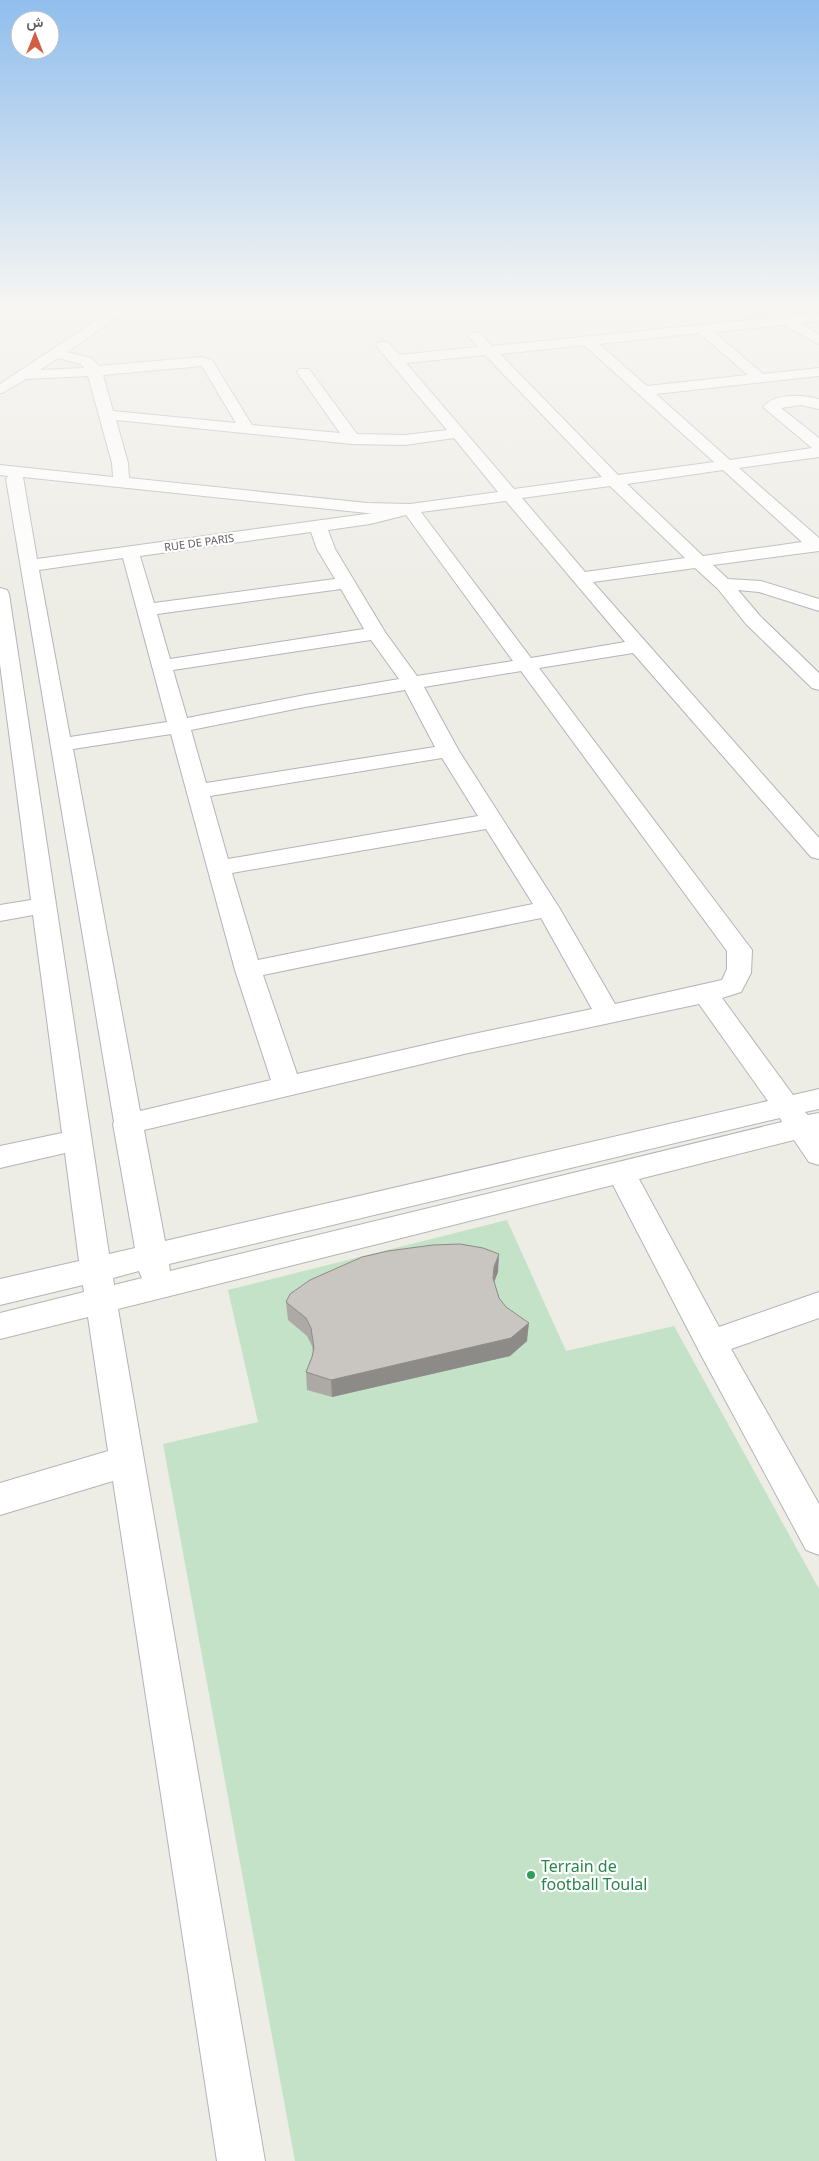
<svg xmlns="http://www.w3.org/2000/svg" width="819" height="2161" viewBox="0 0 819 2161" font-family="'Noto Sans',Vazirmatn,sans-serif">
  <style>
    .green { fill: #c4e2c7 }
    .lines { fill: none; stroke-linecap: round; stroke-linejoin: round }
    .minor-casing { stroke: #b2b4b8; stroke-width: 2 }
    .minor { fill: #fff; fill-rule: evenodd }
    .wall { fill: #adaaa6 }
    .shaded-wall { fill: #8d8b87 }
    .building { fill: #c9c6c1; stroke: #8d8b87 }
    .leisure-dot { fill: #2e9e5b; stroke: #fff; stroke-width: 2 }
    .labels { text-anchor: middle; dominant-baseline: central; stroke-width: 4.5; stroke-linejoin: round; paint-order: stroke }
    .far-street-label { font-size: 11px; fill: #5d5f63; stroke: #fff }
    .near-leisure-label { font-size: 16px; fill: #27864d; stroke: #fff; text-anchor: start }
  </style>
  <rect width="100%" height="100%" fill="#edece5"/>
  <path class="green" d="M507 1220 566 1351 674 1326 819 1589V2161H295L163 1444 258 1422 228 1290Z"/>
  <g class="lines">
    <defs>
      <path id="minor" d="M113 309H129L67 352 91 358 99 366 201 357 212 360 252 425 340 433 297 372 299 369H309L357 434 405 435 447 430 378 348 376 345 378 342H388L399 355 478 347 468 336 475 332 480 333 492 346 819 313V321L800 323 819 334V344L783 325 714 332 763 374 819 368V376L656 394 730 460 812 448 763 407C775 392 803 395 819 399V409L801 405 781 408 819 438V457L739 468 819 538V551L713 565 728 579 761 581 819 599V611L759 592 738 590 760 616 819 673V690L812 688 746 624 718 589 695 568 593 582 819 838V859L811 857 633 653 539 668 752 950 751 973 741 992 722 998 793 1095 819 1089V1109L805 1112 808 1115 819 1113V1165L809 1162 794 1140 639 1179 719 1327 819 1292V1318L731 1349 819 1504V1555L806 1550 700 1353 613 1185 118 1309 265 2161H217L113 1481 0 1515V1483L108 1451 88 1317 0 1339V1313L84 1292 83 1285 0 1305V1279L79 1261 65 1153 0 1168V1146L62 1133 33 915 0 921V905L31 900 0 664V588L7 590 9 594 109 1254 135 1248 113 1124 114 1122 6 479 8 476 0 475V465L113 477 112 463 88 376 26 379 2 393H0V384ZM699 333 748 375 647 386 599 344ZM584 345 714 462 618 475 500 354ZM485 355 602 477 514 489 406 363ZM58 358 81 364 84 368 40 370ZM202 366 236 423 113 411 103 375ZM116 420 352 444 405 445 454 438 498 492 410 504 367 503 129 478 128 463ZM723 470 802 542 703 556 627 484ZM23 477 367 513H373L37 559ZM610 486 685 558 585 572 522 498ZM506 501 625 642 531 658 421 512ZM406 515 513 661 417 676 385 632 335 549 328 530 370 524ZM311 532 317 549 335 579 154 603 140 556ZM123 558 167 722 70 737 39 570ZM341 589 364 629 170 659 157 614ZM371 640 399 679 305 695 187 718 173 670ZM521 671 727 951V969L722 980 615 1004 560 909 459 751 424 687ZM405 690 435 747 206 783 191 730 305 707ZM171 734 235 970 271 1080 140 1111 73 749ZM442 758 478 816 228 859 210 796ZM486 829 533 904 258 960 232 873ZM541 918 592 1009 464 1036 297 1074 263 975ZM699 1004 768 1101 165 1241 144 1130 464 1054ZM780 1118 782 1122 170 1271 169 1264ZM139 1271 142 1278 114 1285 113 1278Z"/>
    </defs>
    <use href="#minor" class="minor-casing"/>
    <use href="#minor" class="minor"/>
  </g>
  <path class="wall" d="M498 1272 494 1282 499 1298 527 1341 510 1356 332 1397 307 1390 306 1372 312 1357 313 1353 312 1346 307 1336 288 1320 286 1302Z"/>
  <g class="shaded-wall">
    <path d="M499 1254 498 1272 493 1285 494 1267Z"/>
    <path d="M529 1323 527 1341 510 1356 332 1397 331 1380Z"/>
  </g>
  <path class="building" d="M460 1244 483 1248 499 1254 494 1267 493 1278 499 1298 506 1307 529 1323 511 1338 331 1380 306 1372 312 1357 314 1348 311 1328 306 1318 286 1302 290 1294 310 1280 362 1257 388 1251 433 1245Z"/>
  <linearGradient id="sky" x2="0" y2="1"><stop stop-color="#90beed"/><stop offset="0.5" stop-color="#f7f6f3"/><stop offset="1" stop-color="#f7f6f3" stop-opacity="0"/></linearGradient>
  <rect width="819" height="612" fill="url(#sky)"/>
  <circle class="leisure-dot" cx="531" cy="1875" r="5"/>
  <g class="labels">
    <g class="far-street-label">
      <text transform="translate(199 542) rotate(-8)">RUE DE PARIS</text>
    </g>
    <g class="near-leisure-label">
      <text x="541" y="1866">Terrain de<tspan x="541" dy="18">football Toulal</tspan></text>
    </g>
  </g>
  <g transform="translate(35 35)"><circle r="24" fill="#ffffff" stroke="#bebfc1"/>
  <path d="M0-4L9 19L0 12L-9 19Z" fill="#d45e44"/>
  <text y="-8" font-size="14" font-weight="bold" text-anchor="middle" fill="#5d5f63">ش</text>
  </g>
</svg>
